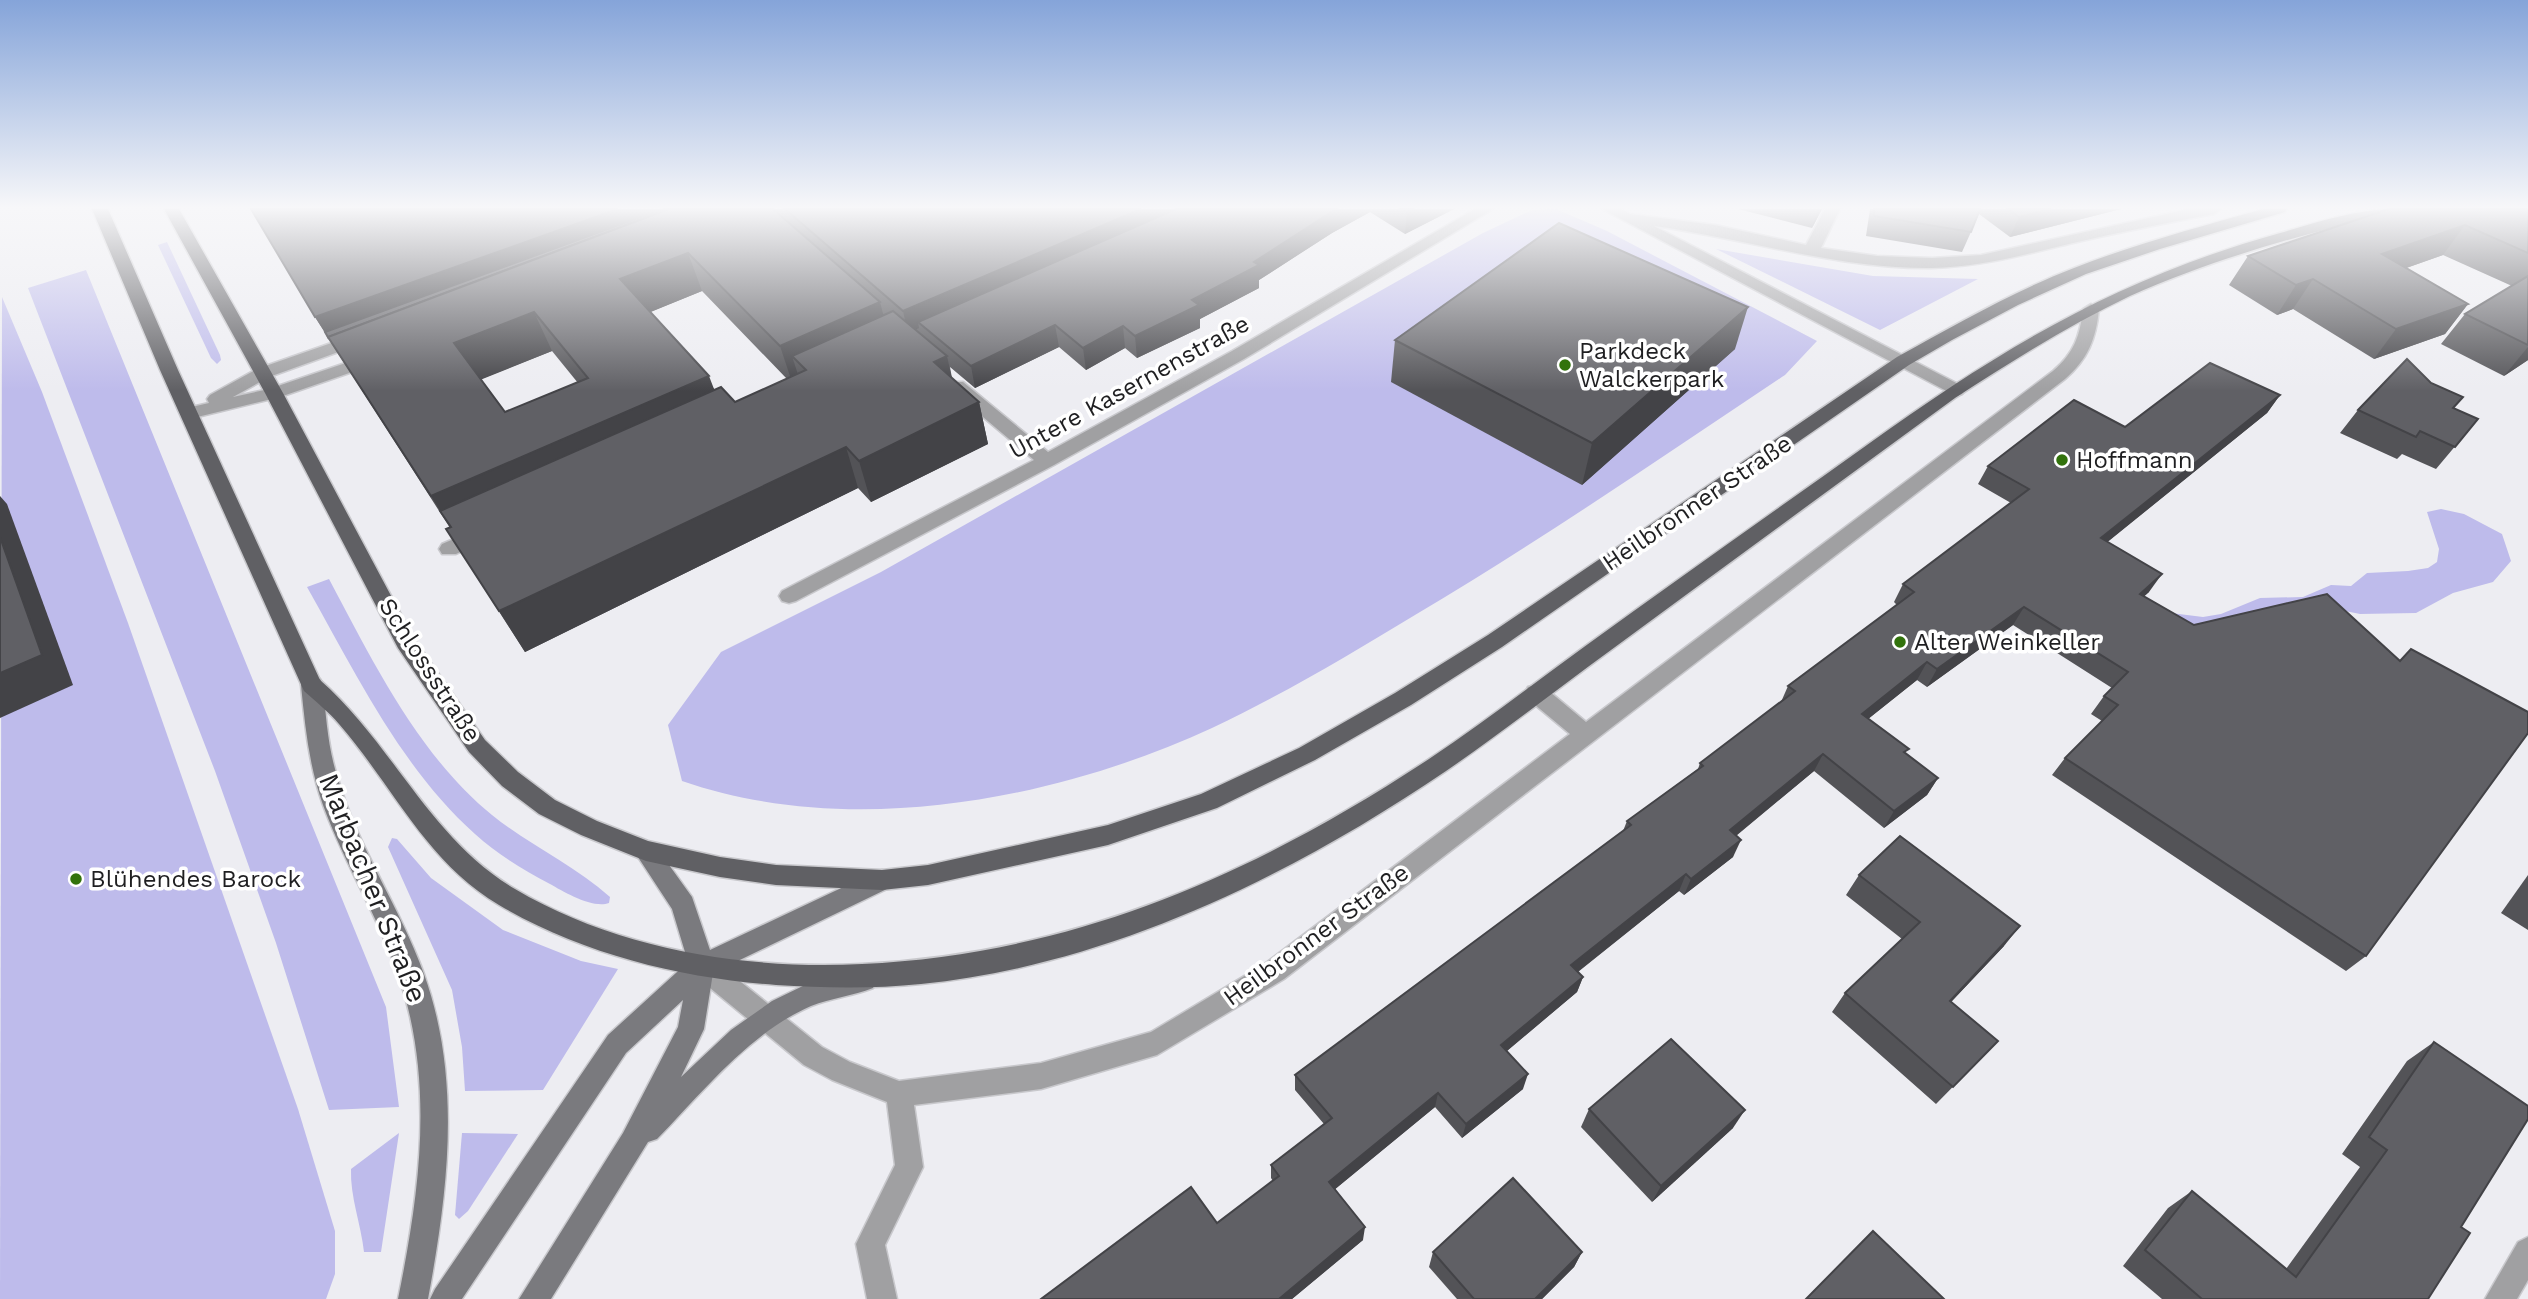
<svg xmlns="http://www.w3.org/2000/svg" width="2528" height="1299" viewBox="0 0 2528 1299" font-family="'Work Sans',sans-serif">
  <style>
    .green { fill: #bebbeb }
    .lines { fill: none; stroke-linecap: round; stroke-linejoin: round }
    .street-casing { stroke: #c8c8cc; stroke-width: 3 }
    .secondary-casing { stroke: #c8c8cc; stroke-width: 3 }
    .primary-casing { stroke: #c8c8cc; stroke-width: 3 }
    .street { fill: #a0a0a2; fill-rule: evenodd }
    .secondary { fill: #7a7a7e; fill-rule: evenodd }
    .primary { fill: #606064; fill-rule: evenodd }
    .wall { fill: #535357; fill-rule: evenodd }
    .shaded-wall { fill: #434347 }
    .building { fill: #606065; stroke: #434347; stroke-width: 2; fill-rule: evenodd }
    .poi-dot { fill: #32720c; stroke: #fff; stroke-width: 2.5 }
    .labels { text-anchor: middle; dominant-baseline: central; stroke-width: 7; stroke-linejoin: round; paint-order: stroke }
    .poi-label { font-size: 24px; fill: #1f1f21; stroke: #fff; text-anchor: start }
    .street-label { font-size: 24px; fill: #1f1f21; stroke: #fff }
    .near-street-label { font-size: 28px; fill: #1f1f21; stroke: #fff }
  </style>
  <rect width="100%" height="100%" fill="#ededf2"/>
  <g class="green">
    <path d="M1556 209 1607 231 1817 341 1785 375C1663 456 1542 540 1415 615 1349 655 1282 695 1212 728 1054 801 849 839 682 781L668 725 721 652 881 572 1483 233 1532 210Z"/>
    <path d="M167 242 220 355 221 360 217 364 211 358 158 245Z"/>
    <path d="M1716 249 1873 276 1978 279 1880 330Z"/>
    <path d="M86 270 386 1007 399 1107 329 1110 276 943 215 771 28 288Z"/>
    <path d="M2 297 42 392 128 623 298 1109 335 1231V1274L326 1299H0Z"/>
    <path d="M2441 509 2464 514 2502 534 2511 561 2493 582 2453 593 2416 613 2360 614 2326 607 2119 645 2163 612 2203 617 2221 614 2260 598 2303 597 2331 585 2351 586 2367 573 2408 571 2428 568 2437 562 2439 549 2427 512Z"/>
    <path d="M329 579C372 660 419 756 492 815 529 845 574 865 610 897L609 903C593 909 564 892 550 884 523 870 497 854 475 834 401 768 355 672 307 587Z"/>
    <path d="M392 838 397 839 431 878 503 930 581 961 618 969 543 1090 465 1091 462 1047 452 990 388 847Z"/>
    <path d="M399 1133 381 1252H364C361 1224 350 1197 351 1169Z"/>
    <path d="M462 1133 518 1134 468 1211 459 1219 455 1215Z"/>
  </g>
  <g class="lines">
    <defs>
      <g id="street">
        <path d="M1475 209H1493L1244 359 1054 465 796 601 789 603 782 601 779 596 782 591 1034 460 951 390 948 386 951 382H963L1048 452 1232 351Z"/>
        <path d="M1602 209H1621L1630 214 1715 225 1806 245 1825 209H1840L1821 248 1877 256 1932 258 1981 255 2189 209H2221L2214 214C2167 223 2120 232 2073 243 2027 254 1981 267 1932 268 1838 269 1747 239 1654 226L1962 386 1965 390 1962 394 1956 396Z"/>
        <path d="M2091 304 2099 309C2096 339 2088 359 2065 379L1284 979 1157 1055 1041 1089 914 1105 923 1167 885 1245 897 1299H867L856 1244 895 1165 887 1102 832 1080 804 1065 693 974 689 966 693 958 702 955 711 958 822 1047 850 1062 899 1081 1041 1063 1151 1032 1266 963 1570 734 1528 699 1525 693 1528 687 1536 685 1544 687 1586 722 2053 371C2074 353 2080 336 2083 309Z"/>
        <path d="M360 333 368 338 366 342 269 377 233 397 269 389 375 353 381 354 384 358 381 362 280 397 189 419 180 413 183 409 209 403 207 399 210 395 257 369Z"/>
        <path d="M482 527 489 529 492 534 489 539 456 554H442L439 549 442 544Z"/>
        <path d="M2528 1237V1280L2517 1299H2485L2518 1242Z"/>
      </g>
      <g id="secondary">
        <path d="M312 677 320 679 323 685C326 717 328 749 338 779 358 848 400 907 424 974 462 1080 448 1191 428 1299H398C420 1191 435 1081 398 974 378 916 344 863 323 805 309 766 305 726 301 685L304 679Z"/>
        <path d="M646 841 654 844 692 897 710 950 873 873 882 870 891 873 894 880 891 887 713 973 704 1029 681 1077 731 1030 772 1001 809 983 864 968 873 972 877 980 873 988C853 996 831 998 811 1006 749 1033 703 1092 657 1139L648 1142 551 1299H519L623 1133 678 1027 683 1000 626 1053 462 1299H430L435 1289 608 1035 688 962 672 909 634 851 638 844Z"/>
      </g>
      <g id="primary">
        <path d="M92 209H108L178 370 320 680C393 744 430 839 515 889 616 949 746 970 862 964 1073 954 1253 875 1429 759 1482 724 1533 684 1584 647 1678 579 1773 512 1867 445 2002 348 2118 278 2280 233 2318 222 2356 209 2396 209L2394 212C2305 234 2215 258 2130 296 2069 325 2012 361 1955 398 1840 482 1725 566 1611 650 1556 690 1503 732 1446 771 1291 876 1110 965 921 984 873 989 824 988 776 985 681 978 582 954 499 905 426 862 393 786 339 724 329 712 316 702 304 691L160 370Z"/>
        <path d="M164 209H179L283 393 413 637 485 740 518 772 555 800 597 821 648 841 720 857 776 865 882 870 928 865 1108 825 1201 794 1299 748 1395 693 1488 635 1897 357C1955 325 2012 292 2074 268 2135 244 2199 227 2263 209H2287L2285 212 2160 249 2086 274 2018 305 1952 340 1909 365 1502 647 1411 705 1315 760 1217 808 1108 845 928 885 882 890 776 885 720 877 646 861 581 835 539 814 502 786 469 752 398 648 265 393Z"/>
      </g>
    </defs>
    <use href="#street" class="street-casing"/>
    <use href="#secondary" class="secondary-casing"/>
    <use href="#primary" class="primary-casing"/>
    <use href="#street" class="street"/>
    <use href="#secondary" class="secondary"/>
    <use href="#primary" class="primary"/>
  </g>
  <g class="wall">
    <path d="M251 209H1454L1405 234 1370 212 1332 233 1259 280V288L1200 319V328L1137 358 1125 348 1086 370 1059 347 975 388 950 367 952 378 979 402 988 444 871 502 858 488 525 652 446 529 450 528 315 317ZM702 291 787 379 735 402 715 390 650 312ZM552 351 578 383 505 412 481 379Z"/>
    <path d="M1738 209H1822L1812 228Z"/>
    <path d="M1870 209H2121L2010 237 1979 214 1962 252 1866 236Z"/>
    <path d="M2528 209V360L2504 376 2441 344 2465 314 2512 286 2443 255 2406 268 2468 304 2445 334 2374 359 2293 309 2277 315 2229 285 2248 256Z"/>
    <path d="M1395 340 1735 349 1582 485 1391 382Z"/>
    <path d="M2280 395 2267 413 2107 542 2149 592 2144 596 2366 956 2346 971 2052 775 2065 758 2102 721 2091 714 2104 696 2112 688 2013 625 1927 687 1917 680 1868 719 1906 753 1938 778 1927 795 1884 828 1814 771 1736 836 1733 857 1684 895 1679 891 1578 972 1583 977 1577 992 1507 1051 1523 1089 1462 1138 1435 1107 1335 1189 1363 1240 1292 1299H1041L1217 1223 1273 1181 1271 1178V1165L1324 1124 1295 1090V1075L1623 831 1627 821 1698 769 1700 763 1781 702 1788 686 1897 605 1894 602 1903 584 2011 503 1978 484 1988 466 2125 427Z"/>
    <path d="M2453 408 2478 419 2436 469 2402 454 2397 459 2340 433 2358 410Z"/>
    <path d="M1859 875 2004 946 1951 1002 1998 1041 1936 1104 1832 1012 1845 993 1902 939 1846 895Z"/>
    <path d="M2528 875V930L2501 913Z"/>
    <path d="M2434 1042 2461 1227 2428 1299H2162L2123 1266 2168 1208 2192 1191 2286 1269 2360 1167 2342 1154 2407 1061Z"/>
    <path d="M1589 1109 1733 1128 1652 1202 1581 1127Z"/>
    <path d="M1433 1252H1582L1574 1267 1542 1299H1457L1429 1267Z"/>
  </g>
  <g class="shaded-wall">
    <path d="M618 209H739L343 361 315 317Z"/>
    <path d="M1141 209H1193L918 322 919 328 908 333 903 311Z"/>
    <path d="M1336 209H1370V212L1332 233 1259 280V288L1200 319V328L1137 358 1135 336Z"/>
    <path d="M1414 209H1454L1405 234 1407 212Z"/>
    <path d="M1818 209H1822L1812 228Z"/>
    <path d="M2051 209H2121L2010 237 2019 217Z"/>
    <path d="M2465 225 2443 255 2361 284 2382 254Z"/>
    <path d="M688 253 702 291 636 318 620 279Z"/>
    <path d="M2313 279 2293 309 2277 315 2296 285Z"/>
    <path d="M880 302 890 341 792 356 800 381 793 385 780 346Z"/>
    <path d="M2468 304 2445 334 2374 359 2396 329Z"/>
    <path d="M1748 307 1735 349 1582 485 1592 443Z"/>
    <path d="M534 312 552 351 475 382 454 343Z"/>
    <path d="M1055 325 1059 347 975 388 971 366Z"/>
    <path d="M1123 326 1125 348 1086 370 1083 348Z"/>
    <path d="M2528 347V360L2504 376Z"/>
    <path d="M947 356 956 398 934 362Z"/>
    <path d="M709 376 724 415 440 511 455 535 431 496Z"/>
    <path d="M2280 395 2267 413 2089 557 2101 538Z"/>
    <path d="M979 402 988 444 871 502 859 461Z"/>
    <path d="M846 447 858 488 525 652 499 611Z"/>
    <path d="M0 496 7 504 73 685 0 718Z"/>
    <path d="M2162 574 2149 592 2127 612 2140 594Z"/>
    <path d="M2024 607 2013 625 1927 687 1937 669Z"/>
    <path d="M1927 662 1917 680 1853 731 1862 714Z"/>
    <path d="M1823 754 1814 771 1722 847 1730 830Z"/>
    <path d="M1938 778 1927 795 1884 828 1894 811Z"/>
    <path d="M1741 840 1733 857 1684 895 1691 879Z"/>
    <path d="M1686 874 1679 891 1566 981 1571 965Z"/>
    <path d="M2020 926 2004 946 1934 1020 1950 1001Z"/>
    <path d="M1583 977 1577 992 1496 1060 1501 1045Z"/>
    <path d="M1528 1074 1523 1089 1462 1138 1466 1124Z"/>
    <path d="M1438 1093 1435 1107 1328 1195 1329 1182Z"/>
    <path d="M1745 1110 1733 1128 1652 1202 1661 1186Z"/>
    <path d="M1365 1227 1363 1240 1292 1299H1279Z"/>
    <path d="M1582 1252 1574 1267 1542 1299H1535Z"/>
  </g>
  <g class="building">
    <path d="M251 209H618L315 317Z"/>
    <path d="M663 209H669L328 337 329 339 325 332Z"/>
    <path d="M669 209H773L880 302 780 346 688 253 620 279 709 376 431 496 328 337ZM534 312 588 378 505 412 454 343Z"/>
    <path d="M785 209H1141L903 311Z"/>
    <path d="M1176 209H1336L1254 262 1259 265 1192 300 1199 305 1135 336 1123 326 1083 348 1055 325 971 366 918 322Z"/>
    <path d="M1402 209H1414L1407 212Z"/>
    <path d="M1874 209H1980L1971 232 1874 216Z"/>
    <path d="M2008 209H2051L2019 217Z"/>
    <path d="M2389 209H2528V253L2465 225 2382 254 2468 304 2396 329 2313 279 2296 285 2248 256Z"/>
    <path d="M1559 223 1748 307 1592 443 1395 340Z"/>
    <path d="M2528 276V345L2465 314Z"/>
    <path d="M893 311 947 356 934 362 979 402 859 461 846 447 499 611 446 529 451 527 440 511 721 387 735 402 806 370 792 356Z"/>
    <path d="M2407 359 2431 383 2463 397 2453 408 2478 419 2455 447 2420 431 2416 437 2358 410Z"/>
    <path d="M2210 363 2280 395 2101 538 2162 574 2140 594 2194 625 2327 594 2400 661 2411 649 2528 712V733L2366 956 2065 758 2118 705 2104 696 2128 672 2024 607 1937 669 1927 662 1862 714 1909 749 1904 752 1938 778 1894 811 1823 754 1730 830 1741 840 1691 879 1686 874 1571 965 1583 977 1501 1045 1528 1074 1466 1124 1438 1093 1329 1182 1365 1227 1279 1299H1041L1191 1187 1217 1223 1279 1176 1271 1165 1332 1118 1295 1075 1631 825 1627 821 1703 766 1700 763 1795 691 1788 686 1914 592 1903 584 2029 489 1988 466 2074 400 2125 427Z"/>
    <path d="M0 537 42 655 0 673Z"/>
    <path d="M1900 836 2020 926 1950 1001 1998 1041 1953 1087 1845 993 1920 922 1859 875Z"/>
    <path d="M1671 1039 1745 1110 1661 1186 1589 1109Z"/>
    <path d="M2434 1042 2528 1106V1119L2461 1227 2470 1233 2428 1299H2202L2145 1250 2192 1191 2296 1277 2387 1150 2369 1137Z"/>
    <path d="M1513 1178 1582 1252 1535 1299H1474L1433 1252Z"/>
    <path d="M1873 1231 1944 1299H1806Z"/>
  </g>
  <linearGradient id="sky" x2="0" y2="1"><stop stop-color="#85a4d9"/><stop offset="0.53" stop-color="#f7f7f9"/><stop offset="1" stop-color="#f7f7f9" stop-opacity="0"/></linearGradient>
  <rect width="2528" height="391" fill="url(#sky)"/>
  <g class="poi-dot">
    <circle cx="1565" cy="365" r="7"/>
    <circle cx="2062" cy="460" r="7"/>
    <circle cx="1900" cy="642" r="7"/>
    <circle cx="76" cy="879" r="7"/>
  </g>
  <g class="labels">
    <g class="poi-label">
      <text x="1579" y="351">Parkdeck<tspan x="1579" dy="28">Walckerpark</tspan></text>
      <text x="2076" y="460">Hoffmann</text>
      <text x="1914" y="642">Alter Weinkeller</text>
      <text x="90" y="879">Blühendes Barock</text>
    </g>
    <g class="street-label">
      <text transform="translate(1129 387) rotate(-29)">Untere Kasernenstraße</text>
      <text transform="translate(1697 503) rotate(-34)">Heilbronner Straße</text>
      <text transform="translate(430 670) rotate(57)">Schlossstraße</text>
      <text transform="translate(1316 935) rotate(-36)">Heilbronner Straße</text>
    </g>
    <g class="near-street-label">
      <text transform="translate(373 888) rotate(68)">Marbacher Straße</text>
    </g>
  </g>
</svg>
